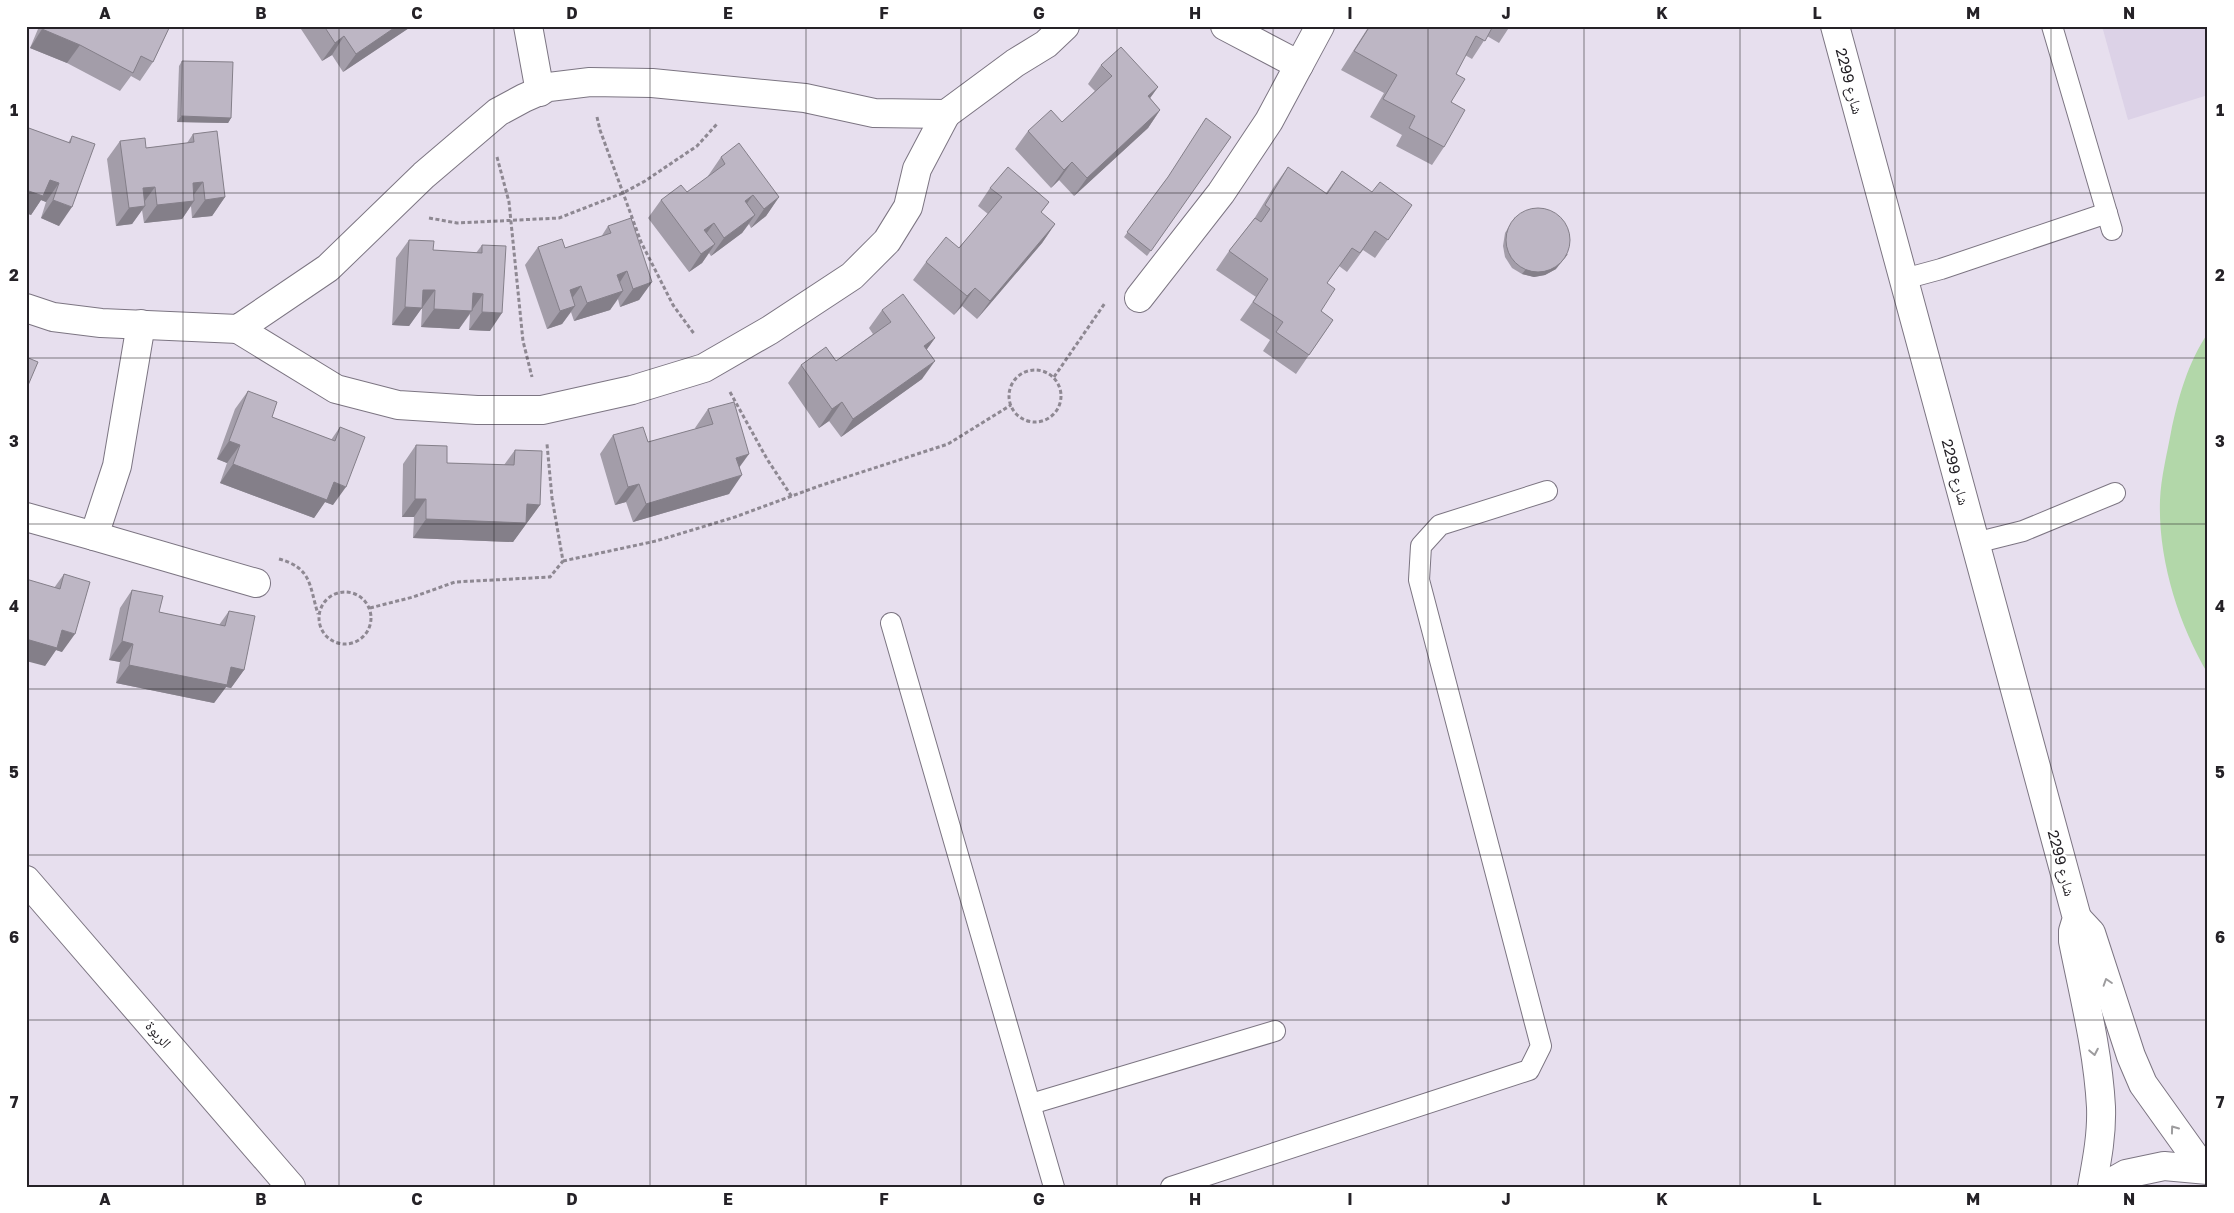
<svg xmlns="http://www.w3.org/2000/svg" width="2234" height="1213" viewBox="0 0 2234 1213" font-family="'Golos Text','Noto Naskh Arabic',sans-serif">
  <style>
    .built { fill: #dcd2e7 }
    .pitch { fill: #b2d7a9 }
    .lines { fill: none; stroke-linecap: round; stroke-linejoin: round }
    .service-casing { stroke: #7c7582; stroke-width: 22 }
    .minor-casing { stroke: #7c7582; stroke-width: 30 }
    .tertiary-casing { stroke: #7c7582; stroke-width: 30 }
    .path { stroke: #8e8892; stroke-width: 3; stroke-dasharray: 4 2.5; stroke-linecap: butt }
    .service { stroke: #fff; stroke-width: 20 }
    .minor { stroke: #fff; stroke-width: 28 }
    .tertiary { stroke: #fff; stroke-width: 28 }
    .wall { fill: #a39da9 }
    .shaded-wall { fill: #847f89 }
    .building { fill: #bdb6c4; stroke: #847f89 }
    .oneway { stroke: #9d9c9e }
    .grid { fill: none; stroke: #252227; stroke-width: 1; stroke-opacity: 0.55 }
    .labels { text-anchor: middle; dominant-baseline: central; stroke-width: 5; stroke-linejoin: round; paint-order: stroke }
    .street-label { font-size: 15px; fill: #252227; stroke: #fff }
    .neatline { fill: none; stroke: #252227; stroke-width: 2 }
    .grid-label { font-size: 16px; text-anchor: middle; font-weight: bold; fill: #252227 }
  </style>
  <rect width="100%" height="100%" fill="#e7dfee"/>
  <path class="built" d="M2102 26H2208V95L2128 120Z"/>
  <path class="pitch" d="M2208 333V674C2178 623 2158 559 2160 500 2161 477 2167 454 2171 432 2178 398 2188 362 2208 333Z"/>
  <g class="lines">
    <defs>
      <g id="service">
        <path d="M2052 26 2112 230"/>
        <path d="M1904 279 1941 269 2107 213"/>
        <path d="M1975 543 2023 531 2115 493"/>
        <path d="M891 623 1054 1187"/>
        <path d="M1031 1104 1275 1031"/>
        <path d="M1171 1187 1529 1070 1541 1046 1419 580 1421 546 1440 525 1547 491"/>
      </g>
      <g id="minor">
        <path d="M528 26 540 92"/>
        <path d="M1835 26 2077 918 2073 931V941C2084 996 2098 1051 2101 1107 2102 1134 2097 1160 2092 1187"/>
        <path d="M1299 65 1320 26"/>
        <path d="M1139 298 1221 193 1269 121 1299 65 1225 26"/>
        <path d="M26 308 53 317 101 323 238 329 328 268 424 175 498 112 524 98 549 87 590 82 652 83 805 98 874 113 946 114 1015 63 1046 44 1065 26"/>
        <path d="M238 329 336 389 398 405 477 410H542L632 390 704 368 770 330 852 276 887 241 908 207 917 169 946 114"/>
        <path d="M26 517 94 536 117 466 141 324"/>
        <path d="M94 536 256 583"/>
        <path d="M26 880 291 1187"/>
        <path d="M2077 918 2091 933 2131 1056 2143 1084 2203 1168"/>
      </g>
      <path id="tertiary" d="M2103 1187 2126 1174 2164 1166 2208 1170"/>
    </defs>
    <use href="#service" class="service-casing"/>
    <use href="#minor" class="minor-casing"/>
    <use href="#tertiary" class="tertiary-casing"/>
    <g class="path">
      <path d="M597 117 600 130 641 242 673 305 695 335"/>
      <path d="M497 157 509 202 523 341 532 377"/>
      <path d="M429 218 457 223 559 218 623 193 645 181 697 146 717 124"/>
      <circle cx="1035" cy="396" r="26"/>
      <path d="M1054 377 1105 303"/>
      <path d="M730 392 767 459 792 497"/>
      <path d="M279 559C312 568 309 585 318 614"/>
      <path d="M563 561 656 541 735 517 819 486 948 444 1011 405"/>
      <circle cx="345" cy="618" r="26"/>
      <path d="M370 608 413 597 455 582 550 577 563 561 552 498 547 444"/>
    </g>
    <use href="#service" class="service"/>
    <use href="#minor" class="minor"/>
    <use href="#tertiary" class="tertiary"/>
  </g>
  <g class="wall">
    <path d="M33 26H170L153 62 140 81 131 76 120 91 67 63 30 48 38 29Z"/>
    <path d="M299 26H412L343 72 332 55 322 61Z"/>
    <path d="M1369 26H1510L1499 43 1487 36 1472 59 1465 55 1456 74 1444 147 1432 165 1396 146 1402 135 1370 117 1384 93 1341 70Z"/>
    <path d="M182 61 231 118 228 123 177 122 179 66Z"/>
    <path d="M1101 65 1158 87 1150 98 1160 110 1148 128 1074 196 1059 180 1051 188 1015 149 1028 131 1062 122 1095 91 1088 84Z"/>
    <path d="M26 127 68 143 72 136 59 226 41 218 46 202 41 200 31 215 26 213Z"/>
    <path d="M193 134 225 197 212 216 192 218 191 206 182 219 144 223 142 210 132 224 116 226 107 159 120 141 146 148 187 143Z"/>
    <path d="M1231 137 1147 256 1124 237 1165 181Z"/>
    <path d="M721 157 779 197 766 216 751 228 749 224 742 233 711 256 709 253 702 263 689 272 648 218 661 200 687 192 708 177V176Z"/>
    <path d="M1288 167 1326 193 1342 171 1372 192 1412 205 1375 258 1363 250 1347 272 1339 266 1327 283 1321 311 1333 320 1296 374 1263 351 1270 340 1240 320 1256 297 1216 270 1229 251 1254 219 1275 185Z"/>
    <path d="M990 188 1049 202 1041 213 1055 224 1042 243 977 319 962 306 954 315 913 280 926 262 959 248 988 214 978 206Z"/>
    <path d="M1515 217 1556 269 1545 275 1534 277 1522 274 1512 268 1505 257 1503 246 1505 233Z"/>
    <path d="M608 226 652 282 639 300 620 307 618 299 610 310 574 321 571 312 562 324 547 329 525 265 538 247 565 248 601 237Z"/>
    <path d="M409 240 433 250 476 253 482 245 490 331 469 330 470 314 459 329 421 327 422 309H421L409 326 392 325 396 258Z"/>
    <path d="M882 310 935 338 927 349 922 379 841 437 829 421 819 428 788 383 801 365 836 361 873 334 869 328Z"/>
    <path d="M248 391 272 417 331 440 340 427 333 505 325 502 314 518 220 483 227 463 217 459 235 409Z"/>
    <path d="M708 409 740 468 729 494 633 522 626 502 615 505 600 454 613 435 648 442 696 429 695 428Z"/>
    <path d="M416 445 447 463 504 465 515 450 540 505 513 542 413 538 414 517H402L403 464Z"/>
    <path d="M64 574 62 652 56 650 45 666 54 588Z"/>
    <path d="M132 590 159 612 219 625 229 611 244 670 231 688 226 687 214 703 116 683 120 662 109 660 120 608Z"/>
  </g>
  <g class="shaded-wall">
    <path d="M397 26H412L343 72 356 54Z"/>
    <path d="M42 29 80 45 67 63 30 48Z"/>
    <path d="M344 36 332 55 322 61 335 43Z"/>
    <path d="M1158 87 1145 105 1148 96Z"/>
    <path d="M1160 110 1148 128 1074 196 1087 178Z"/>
    <path d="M181 116 231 118 228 123 177 122Z"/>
    <path d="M1072 162 1059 180 1051 188 1064 170Z"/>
    <path d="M50 180 59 183 46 202 41 200 31 215 26 213V190Z"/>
    <path d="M203 182 190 200 193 183Z"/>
    <path d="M155 187 142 205 143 188Z"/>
    <path d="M753 195 740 213 745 201Z"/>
    <path d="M225 197 212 216 192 218 205 200Z"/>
    <path d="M779 197 766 216 751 228 764 209Z"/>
    <path d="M53 200 72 207 59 226 41 218Z"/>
    <path d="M194 201 182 219 144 223 157 205Z"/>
    <path d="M145 206 132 224 116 226 129 208Z"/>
    <path d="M755 215 742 233 711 256 724 238Z"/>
    <path d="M714 223 701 241 704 230Z"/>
    <path d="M1055 224 1042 243 977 319 990 301Z"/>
    <path d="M715 244 702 263 689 272 701 254Z"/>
    <path d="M1568 254 1556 269 1545 275 1534 277 1522 274 1526 269Z"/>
    <path d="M627 271 615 290 617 275Z"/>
    <path d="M652 282 639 300 620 307 633 289Z"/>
    <path d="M581 286 568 304 570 290Z"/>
    <path d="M975 288 962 306 954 315 967 296Z"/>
    <path d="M423 290H435L409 326 392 325 405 307Z"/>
    <path d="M623 291 610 310 574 321 587 303Z"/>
    <path d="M473 293 483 294 459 329 421 327 434 309Z"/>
    <path d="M575 306 562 324 547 329 560 311Z"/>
    <path d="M482 312 502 313 490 331 469 330Z"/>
    <path d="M935 338 922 356 924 346Z"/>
    <path d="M935 361 922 379 841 437 853 419Z"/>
    <path d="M842 402 829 421 819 428 832 409Z"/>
    <path d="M229 441 240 445 227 463 217 459Z"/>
    <path d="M749 454 736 472V458Z"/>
    <path d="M233 464 334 482 346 487 333 505 325 502 314 518 220 483Z"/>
    <path d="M742 475 729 494 633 522 646 504Z"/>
    <path d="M639 484 626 502 615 505 628 487Z"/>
    <path d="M415 499H426L414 517H402Z"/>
    <path d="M527 504 540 505 513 542 413 538 426 519Z"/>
    <path d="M62 630 75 634 62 652 56 650 45 666 26 661V639Z"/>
    <path d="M122 641 133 644 120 662 109 660Z"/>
    <path d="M129 665 231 667 244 670 231 688 226 687 214 703 116 683Z"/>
  </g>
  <g class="building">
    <path d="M44 26H170L153 62 141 56 133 73 80 45 42 29Z"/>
    <path d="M324 26H397L356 54 344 36 335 43Z"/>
    <path d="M1370 26H1493L1485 41 1476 36 1456 74 1465 79 1451 102 1465 110 1444 147 1409 128 1415 116 1383 99 1397 75 1354 51Z"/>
    <path d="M1121 47 1158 87 1148 96 1160 110 1087 178 1072 162 1064 170 1028 131 1051 110 1062 122 1112 76 1101 65Z"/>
    <path d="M182 61 233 62 231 118 181 116Z"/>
    <path d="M1206 118 1231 137 1151 251 1127 232 1168 177Z"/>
    <path d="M26 127 70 143 72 136 95 144 72 207 53 200 59 183 50 180 43 196 26 190Z"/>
    <path d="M217 131 225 197 205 200 203 182 193 183 194 201 157 205 155 187 143 188 145 206 129 208 120 141 145 138 146 148 194 142 193 134Z"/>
    <path d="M739 143 779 197 764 209 753 195 745 201 755 215 724 238 714 223 704 230 715 244 701 254 661 200 681 185 687 192 725 164 721 157Z"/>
    <path d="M1008 167 1049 202 1041 212 1055 224 990 301 975 288 967 296 926 262 946 237 959 248 1002 197 990 188Z"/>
    <path d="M1288 167 1327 194 1342 171 1372 192 1380 182 1412 205 1388 240 1375 231 1360 253 1352 248 1327 283 1335 289 1321 311 1333 320 1309 355 1276 332 1283 322 1253 302 1268 279 1229 251 1255 218 1261 222 1270 209 1265 205Z"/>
    <circle cx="1538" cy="240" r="32"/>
    <path d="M631 218 652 282 633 289 627 271 617 275 623 291 587 303 581 286 570 290 575 306 560 311 538 247 562 239 565 248 611 233 608 226Z"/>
    <path d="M409 240 434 241 433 250 482 253V245L506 246 502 313 482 312 483 294 473 293 472 311 434 309 435 290H423L422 308 405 307Z"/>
    <path d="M903 294 935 338 924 346 935 361 853 419 842 402 832 409 801 365 826 347 836 361 891 322 882 310Z"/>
    <path d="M26 357 38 362 26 390Z"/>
    <path d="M248 391 277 402 272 417 335 441 340 427 365 437 346 487 334 482 327 500 233 464 240 445 229 441Z"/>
    <path d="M734 402 749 454 736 458 742 475 646 504 639 484 628 487 613 435 643 427 648 442 713 424 708 409Z"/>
    <path d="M416 445 447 446V463L514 465 515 450 542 451 540 505 527 504 526 523 426 519V499H415Z"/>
    <path d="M64 574 90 582 75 634 62 630 57 648 26 639V579L60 589Z"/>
    <path d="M132 590 163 596 159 612 225 626 229 611 255 616 244 670 231 667 227 685 129 665 133 644 122 641Z"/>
  </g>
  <defs><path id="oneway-chevron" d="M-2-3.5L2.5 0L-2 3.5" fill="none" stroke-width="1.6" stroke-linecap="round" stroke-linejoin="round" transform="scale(1.25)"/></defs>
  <g class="oneway">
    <use href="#oneway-chevron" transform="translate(2107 982) rotate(-108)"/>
    <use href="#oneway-chevron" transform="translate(2094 1052) rotate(79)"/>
    <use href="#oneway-chevron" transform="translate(2174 1129) rotate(-126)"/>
  </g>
  <path class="grid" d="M183 26V1187M339 26V1187M494 26V1187M650 26V1187M806 26V1187M961 26V1187M1117 26V1187M1273 26V1187M1428 26V1187M1584 26V1187M1740 26V1187M1895 26V1187M2051 26V1187M26 193H2208M26 358H2208M26 524H2208M26 689H2208M26 855H2208M26 1020H2208"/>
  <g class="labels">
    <g class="street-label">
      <text transform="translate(1850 81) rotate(75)">شارع 2299</text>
      <text transform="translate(1956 472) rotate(75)">شارع 2299</text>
      <text transform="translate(2062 863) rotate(75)">شارع 2299</text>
      <text transform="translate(159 1034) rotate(49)">الربوة</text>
    </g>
  </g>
  <rect width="2234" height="1213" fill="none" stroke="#ffffff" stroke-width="55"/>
  <rect x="28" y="28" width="2178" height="1158" class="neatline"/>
  <g class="grid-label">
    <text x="105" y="19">A</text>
    <text x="261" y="19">B</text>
    <text x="417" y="19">C</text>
    <text x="572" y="19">D</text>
    <text x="728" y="19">E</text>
    <text x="884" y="19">F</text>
    <text x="1039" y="19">G</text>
    <text x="1195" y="19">H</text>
    <text x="1350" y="19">I</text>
    <text x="1506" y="19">J</text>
    <text x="1662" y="19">K</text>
    <text x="1817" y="19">L</text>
    <text x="1973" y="19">M</text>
    <text x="2129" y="19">N</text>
    <text x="14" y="116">1</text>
    <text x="2220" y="116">1</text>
    <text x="14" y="281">2</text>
    <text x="2220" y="281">2</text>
    <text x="14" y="447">3</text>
    <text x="2220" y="447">3</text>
    <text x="14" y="612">4</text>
    <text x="2220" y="612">4</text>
    <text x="14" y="778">5</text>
    <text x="2220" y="778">5</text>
    <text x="14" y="943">6</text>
    <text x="2220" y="943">6</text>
    <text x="14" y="1108">7</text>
    <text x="2220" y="1108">7</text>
    <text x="105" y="1205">A</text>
    <text x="261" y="1205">B</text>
    <text x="417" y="1205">C</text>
    <text x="572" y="1205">D</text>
    <text x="728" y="1205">E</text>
    <text x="884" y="1205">F</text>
    <text x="1039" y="1205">G</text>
    <text x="1195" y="1205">H</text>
    <text x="1350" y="1205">I</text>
    <text x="1506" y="1205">J</text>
    <text x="1662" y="1205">K</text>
    <text x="1817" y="1205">L</text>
    <text x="1973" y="1205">M</text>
    <text x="2129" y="1205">N</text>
  </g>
</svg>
